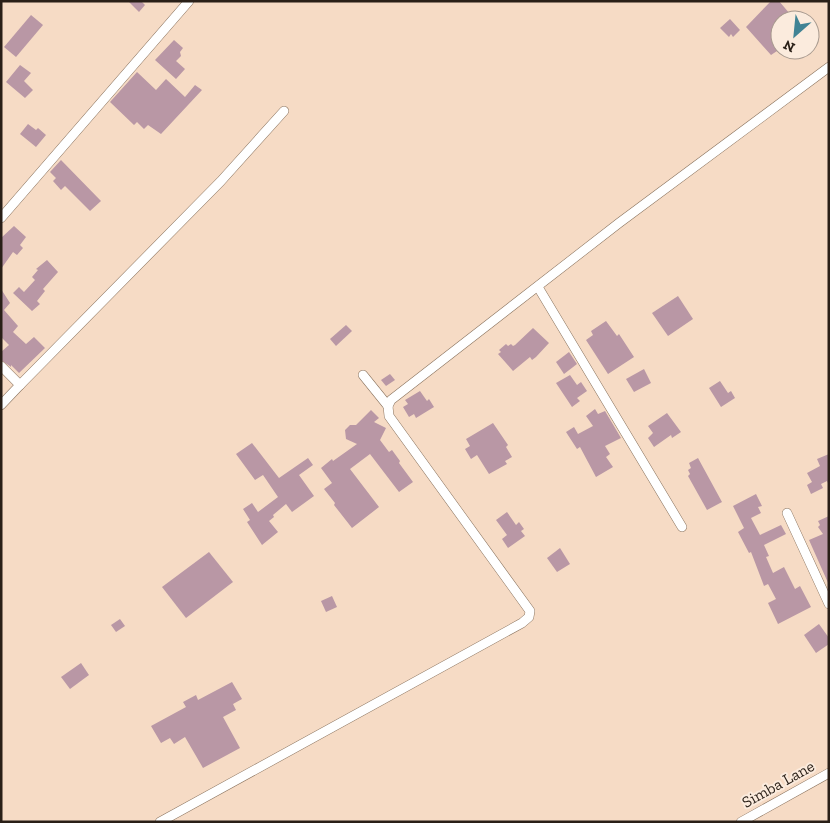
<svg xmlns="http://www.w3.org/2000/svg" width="830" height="823" viewBox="0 0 830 823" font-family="'Zilla Slab',serif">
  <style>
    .building { fill: #b997a5 }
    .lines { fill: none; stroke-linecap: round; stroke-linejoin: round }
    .minor-casing { stroke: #8a735e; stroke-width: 10 }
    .minor { stroke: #fff; stroke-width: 9 }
    .labels { text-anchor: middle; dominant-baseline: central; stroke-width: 4; stroke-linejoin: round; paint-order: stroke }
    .street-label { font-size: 16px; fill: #291f17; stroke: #fbebdd }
  </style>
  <rect width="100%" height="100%" fill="#f6dbc5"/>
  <g class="building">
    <path d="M128 1H141L145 5 139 12Z"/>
    <path d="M771 1H779L795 20H780V49L771 55 746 27Z"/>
    <path d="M31 15 43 25 16 57 4 47Z"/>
    <path d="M730 19 740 30 733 37 731 34 729 37 720 28Z"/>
    <path d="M174 40 183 48 180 52 181 56 176 61 185 69 176 79 155 60Z"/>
    <path d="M20 65 31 73 24 81 33 90 25 98 6 82Z"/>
    <path d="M137 72 156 90 166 79 185 97 195 85 202 90 161 134 148 125 144 129 137 122 134 125 110 102Z"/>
    <path d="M28 124 36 130 38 128 46 135 36 147 20 134Z"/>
    <path d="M61 160 101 201 90 211 65 186 61 190 53 181 56 178 50 172Z"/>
    <path d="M14 226 26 237 20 245 23 248 17 255 13 252 1 269V238Z"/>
    <path d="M47 260 58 272 43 289 45 291 37 301 40 304 32 311 13 293 19 287 24 292 35 280 32 277 38 270 36 269Z"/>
    <path d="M1 289 10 303 4 310 18 326 13 332 26 344 34 337 45 348 19 373 11 365V367L1 360V352L9 345 1 337Z"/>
    <path d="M678 296 693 319 668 336 652 313Z"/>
    <path d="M606 321 617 336 619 334 634 357 608 374 586 340 593 335 591 331Z"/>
    <path d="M346 325 352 331 336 346 330 339Z"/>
    <path d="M533 328 549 343 536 357 532 360 530 357 513 371 498 354 501 352 499 350 506 344 508 346 511 344 513 346 515 345Z"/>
    <path d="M569 352 577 364 564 374 556 362Z"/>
    <path d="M644 369 651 383 634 392 626 379Z"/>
    <path d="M390 374 395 380 386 386 381 380Z"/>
    <path d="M570 375 577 385 581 382 587 391 577 398 580 401 572 407 556 383Z"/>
    <path d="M720 381 728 393 731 391 735 398 721 407 709 388Z"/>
    <path d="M420 391 427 401 429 399 434 407 416 418 414 414 409 417 403 407 408 404 405 400Z"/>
    <path d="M595 409 598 414 605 411 621 438 605 446 610 454 606 457 613 467 596 477 580 447 577 449 566 432 574 427 578 434 593 426 586 416Z"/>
    <path d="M371 410 379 418 374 422 386 428 380 440 389 452 392 450 400 461 399 463 413 482 399 492 370 454 350 469 379 507 352 528 334 505 335 503 324 489 332 483 321 468 332 459 333 461 357 444 346 439 345 430 350 425H356Z"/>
    <path d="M667 413 681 432 672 438 671 435 654 447 648 438 653 433 648 426Z"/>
    <path d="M493 423 508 445 506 447 512 457 505 461 507 464 489 474 477 455 471 459 465 449 470 446 466 439Z"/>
    <path d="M252 443 279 478 308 458 313 465 299 475 314 496 292 512 286 504 273 515 274 517 269 521 278 532 262 545 247 522 250 520 243 509 252 503 258 512 278 497 263 475 255 480 236 454Z"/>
    <path d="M829 454V485L827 481 821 484 823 488 811 494 807 485 812 482 807 473 820 466 817 459Z"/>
    <path d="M698 458 722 502 707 510 688 476 690 474 688 470 691 468 689 463Z"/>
    <path d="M756 494 762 506 758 507 761 513 751 518 760 535 781 525 786 534 764 545 769 556 766 557 773 573 784 567 795 589 800 586 811 607 778 624 768 603 776 599 768 584 764 586 751 552 749 553 738 532 744 528 733 506Z"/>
    <path d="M507 512 516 525 519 522 524 529 521 531 525 536 508 548 502 539 507 535 496 520Z"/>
    <path d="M829 516V585L809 540 823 534 818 527 820 525 818 521Z"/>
    <path d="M560 548 570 564 557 572 547 558Z"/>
    <path d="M209 552 233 582 186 618 162 587Z"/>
    <path d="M332 596 337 607 326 612 321 601Z"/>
    <path d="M120 619 125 626 116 632 111 625Z"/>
    <path d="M819 624 829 638V644L816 653 804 635Z"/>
    <path d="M81 663 89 675 70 689 61 677Z"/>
    <path d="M232 682 242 699 233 704 236 710 223 717 240 748 203 768 185 737 174 744 170 738 161 743 151 726 186 707 183 702 196 695 198 700Z"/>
  </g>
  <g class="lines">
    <defs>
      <g id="minor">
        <path d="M1 218 189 1"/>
        <path d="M538 287 682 527"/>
        <path d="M1 366 20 385 1 405"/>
        <path d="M363 375 388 406"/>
        <path d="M20 385 221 181 284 111"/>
        <path d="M787 513 829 604"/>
        <path d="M160 822 522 623 529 617 530 611 389 416 388 406 391 400 619 223 829 67"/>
        <path d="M741 822 829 773"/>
      </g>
    </defs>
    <use href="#minor" class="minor-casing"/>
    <use href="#minor" class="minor"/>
  </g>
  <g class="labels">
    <g class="street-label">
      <text transform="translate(778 784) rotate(-29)">Simba Lane</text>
    </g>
  </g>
  <rect width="830" height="823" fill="none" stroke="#291f17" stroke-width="5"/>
  <g transform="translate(795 35) rotate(207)"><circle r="24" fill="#fbebdd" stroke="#a7998e"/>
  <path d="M0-4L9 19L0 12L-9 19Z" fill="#418394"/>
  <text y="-8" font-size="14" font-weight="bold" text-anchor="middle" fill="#291f17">N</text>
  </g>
</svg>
